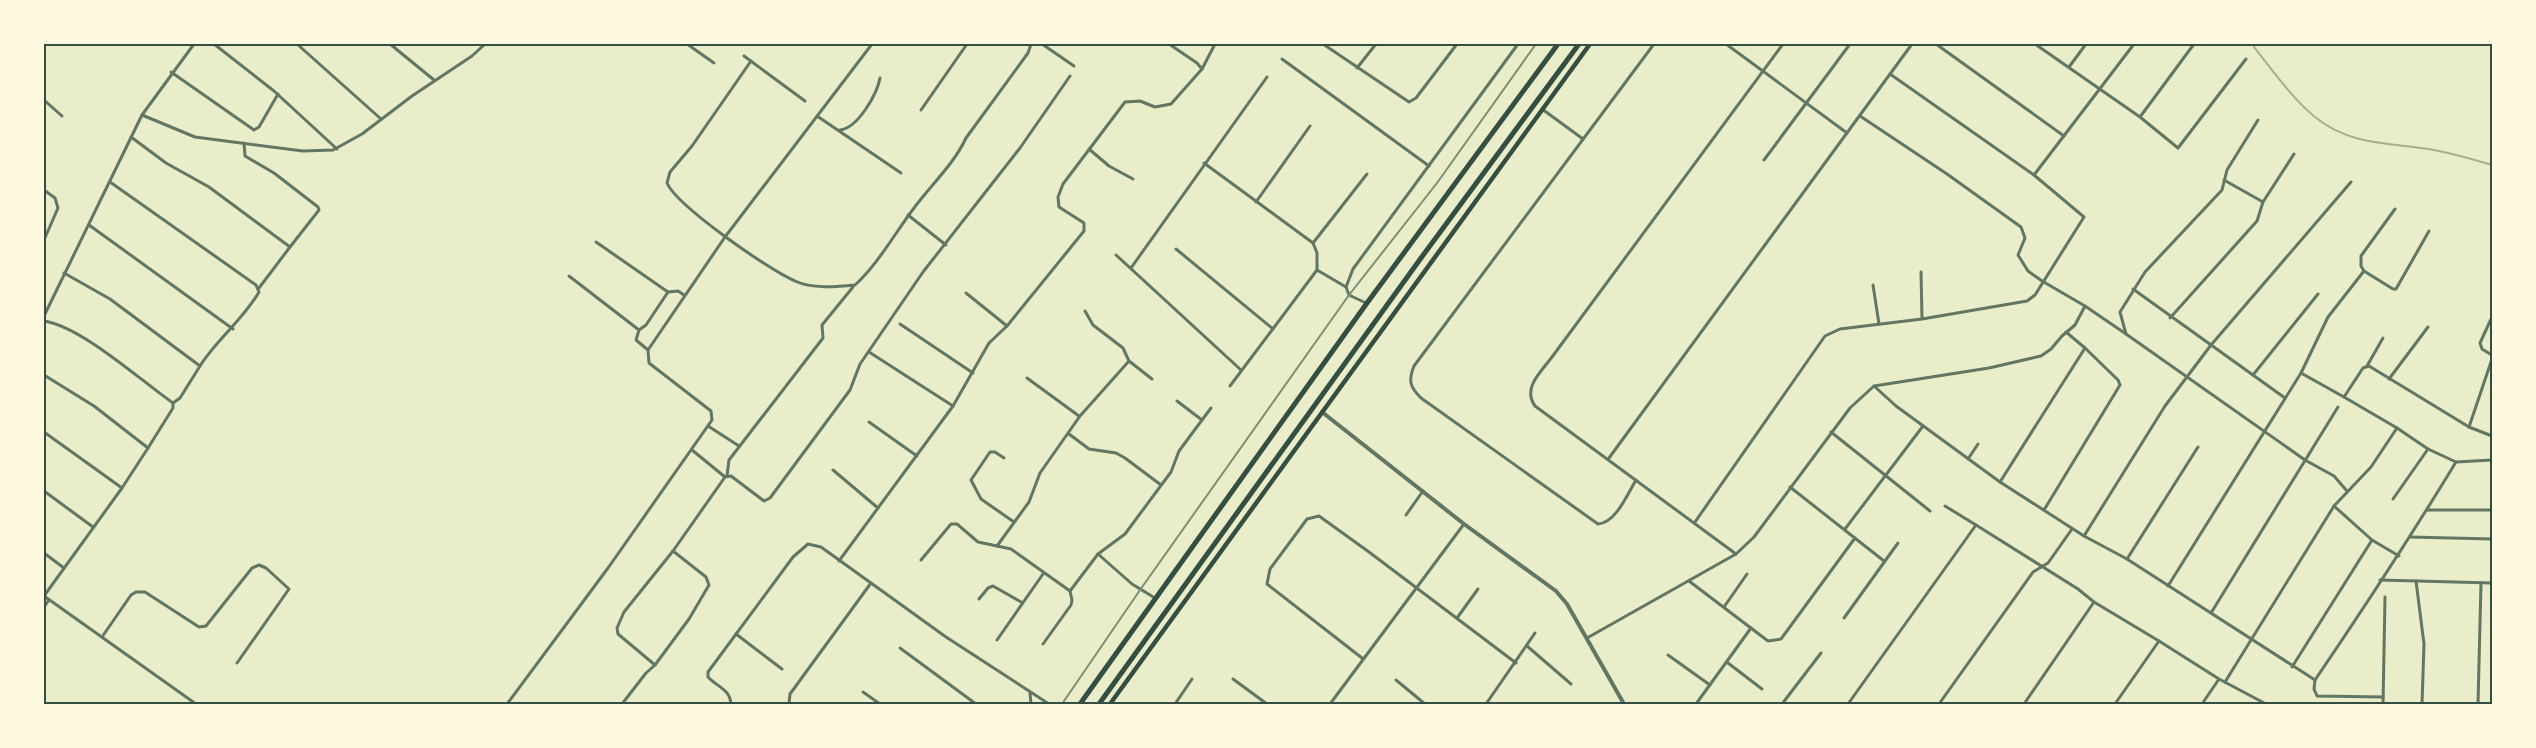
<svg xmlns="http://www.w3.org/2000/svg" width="2536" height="748" viewBox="0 0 2536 748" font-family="Arial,sans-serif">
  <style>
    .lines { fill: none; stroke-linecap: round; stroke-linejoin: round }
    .stream { stroke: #a3b18a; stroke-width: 2 }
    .minor { stroke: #617663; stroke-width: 3 }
    .tertiary { stroke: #617663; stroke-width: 4 }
    .secondary { stroke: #344e41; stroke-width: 4.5 }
    .primary { stroke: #344e41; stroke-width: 5 }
    .rail { stroke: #7c8e77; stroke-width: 2 }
    .neatline { fill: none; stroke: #344e41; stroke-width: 2 }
  </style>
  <rect width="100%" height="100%" fill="#e9edc9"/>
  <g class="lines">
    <path class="stream" d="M2254 44V47C2273 71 2292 98 2315 117 2349 145 2389 143 2429 149 2451 153 2472 159 2492 165"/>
    <g class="minor">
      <path d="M214 44 274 91 337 149"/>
      <path d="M297 44 381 119"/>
      <path d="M390 44 434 80"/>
      <path d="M687 44 714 63"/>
      <path d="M1042 44 1074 66"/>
      <path d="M1169 44 1197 63 1202 69"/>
      <path d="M1323 44 1409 102 1416 98 1457 44"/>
      <path d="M1726 44 1847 133"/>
      <path d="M1936 44 2064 136"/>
      <path d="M2035 44 2140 117 2178 148 2246 59"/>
      <path d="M744 56 805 101"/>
      <path d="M1282 59 1429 166"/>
      <path d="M751 61 692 146 670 172 667 183C677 206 769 270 795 281 812 289 836 287 855 285 878 264 895 233 914 208 931 185 954 164 966 138L1028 53 1031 44"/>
      <path d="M2069 67 2086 44"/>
      <path d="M1357 68 1376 44"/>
      <path d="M171 72 254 130 259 127 278 94"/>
      <path d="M44 100 62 116"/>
      <path d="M1542 109 1583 139"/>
      <path d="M921 110 967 44"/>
      <path d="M142 115 195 137 303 151 333 150 362 134 412 96 472 56 485 44"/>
      <path d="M817 116 901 173"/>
      <path d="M1860 116 1947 174 2021 227 2025 238 2018 255 2028 271 2042 281 2085 306 2126 334 2305 460 2334 476 2347 491"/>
      <path d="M2140 117 2194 44"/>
      <path d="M840 130C858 128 877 94 880 78"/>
      <path d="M131 137 166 163 209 187 290 247 319 210 318 207 274 173 245 156 244 143"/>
      <path d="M1089 149 1109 166 1133 179"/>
      <path d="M1764 160 1850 44"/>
      <path d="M1204 163 1313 243 1317 253V270L1346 287 1349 295 1366 303"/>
      <path d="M2034 175 2134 44"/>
      <path d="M2224 180 2263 202"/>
      <path d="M44 190 55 198 58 208 44 240"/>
      <path d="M1256 202 1310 126"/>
      <path d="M908 215 946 245"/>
      <path d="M89 225 233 329"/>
      <path d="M596 242 668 292 678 291 684 295"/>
      <path d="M1313 243 1367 174"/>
      <path d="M1176 249 1273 329"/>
      <path d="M1116 255 1241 370"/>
      <path d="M1131 268 1267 77"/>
      <path d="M2364 271 2393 289H2396L2429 231"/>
      <path d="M1921 272 1922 318"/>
      <path d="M64 273 110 299 200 366C217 339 243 320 259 292L256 285 110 182"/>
      <path d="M569 276 639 330 636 340 648 350"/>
      <path d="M1873 285 1879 324"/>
      <path d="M1346 287 1353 269 1518 44"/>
      <path d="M259 288 290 247"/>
      <path d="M2133 289 2285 398"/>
      <path d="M966 293 1007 326"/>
      <path d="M1085 311 1093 325 1123 348 1129 361 1152 379"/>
      <path d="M44 316 142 115 194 44"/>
      <path d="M2492 317 2480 343 2482 349 2492 355"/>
      <path d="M2170 318 2257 221 2263 202 2294 154"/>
      <path d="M44 321C82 327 140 380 173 403V408L148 448"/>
      <path d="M900 324 973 373"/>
      <path d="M639 330 646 325 668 292"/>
      <path d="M2126 334 2120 312 2145 272 2222 190 2227 170 2258 120"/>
      <path d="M44 347V351"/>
      <path d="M869 352 953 406"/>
      <path d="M2367 366 2383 338"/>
      <path d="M2301 373 2344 397 2363 368 2369 366 2469 427 2492 436"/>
      <path d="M44 375 94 406 148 448 122 488 44 596"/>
      <path d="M2253 375 2318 294"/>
      <path d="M1027 378 1079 416"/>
      <path d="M2389 379 2428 327"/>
      <path d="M1230 386 1317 270"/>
      <path d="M1874 386 1989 368 2041 356 2051 349 2062 336 2075 325 2085 306"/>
      <path d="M2344 397 2397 428"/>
      <path d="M173 403 180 398 200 366"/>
      <path d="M1202 420 1211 408"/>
      <path d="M869 422 917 456"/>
      <path d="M708 426 739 446"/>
      <path d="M2469 427 2492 359"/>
      <path d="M44 432 122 488"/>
      <path d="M1831 432 1930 511"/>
      <path d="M1069 434 1089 449 1116 453 1125 458 1161 485"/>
      <path d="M692 450 725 477"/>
      <path d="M1004 458 995 452H990L971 480 981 499 1014 522"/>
      <path d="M1609 458 1912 44"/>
      <path d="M1968 459 1978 444"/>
      <path d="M833 470 878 508"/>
      <path d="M727 476 729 460 823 338 822 325 853 287"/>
      <path d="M1636 480C1628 493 1616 523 1598 524L1421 398C1410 387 1408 381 1414 366L1654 44"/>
      <path d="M2000 482 2085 348 2066 332"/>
      <path d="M1790 487 1884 561"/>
      <path d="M44 491 93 527"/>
      <path d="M2393 499 2428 449"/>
      <path d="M1945 506 1976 525"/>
      <path d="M2334 506 2372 540 2399 556"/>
      <path d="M2044 510 2120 385 2118 380 2085 348"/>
      <path d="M2427 510H2492"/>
      <path d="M1406 515 1423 491"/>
      <path d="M1695 522 1825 336 1840 329 1922 319 2027 301 2035 295 2084 217 2034 175 1890 74"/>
      <path d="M1845 529 1923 426"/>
      <path d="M2084 536 2165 406 2211 345 2351 182"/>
      <path d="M2410 537 2492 539"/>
      <path d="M997 546 1011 549 1070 591"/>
      <path d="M44 553 64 568"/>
      <path d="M1098 554 1132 584 1155 598"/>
      <path d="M1736 554 1535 406C1522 388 1541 372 1552 357L1783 44"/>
      <path d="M2127 559 2198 447"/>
      <path d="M921 560 951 524H957L978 542 997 546 1029 502 1040 473 1080 416 1129 361"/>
      <path d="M839 561 953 406 989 343 1007 326 1084 231V223L1059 207 1058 197 1063 184 1125 102 1140 101 1155 107 1171 104 1202 69 1215 44"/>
      <path d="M2380 580 2492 583"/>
      <path d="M1689 581 1768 641 1781 639 1855 538"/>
      <path d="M2416 581 2424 644 2422 704"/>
      <path d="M2168 586 2301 373 2328 317 2364 271 2361 266V256L2395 209"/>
      <path d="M44 596 196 704"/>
      <path d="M979 599 988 588 993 586 1021 602"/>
      <path d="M2094 602 2159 641"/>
      <path d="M44 607 49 600"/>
      <path d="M1724 607 1747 574"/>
      <path d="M2211 613 2338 407"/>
      <path d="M1457 618 1478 589"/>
      <path d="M1844 618 1898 543"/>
      <path d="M736 634 782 669"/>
      <path d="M102 637 131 595 136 592H145L199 627 206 626 252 568 259 565 266 568 289 589 237 663"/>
      <path d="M1587 638 1736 554 1754 537 1850 408 1874 386 1896 406 2000 482 2084 536 2127 559 2315 680"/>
      <path d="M997 640 1043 574"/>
      <path d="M1043 644 1071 605 1072 600 1070 591 1098 554 1125 534 1171 472 1179 451 1202 420 1177 401"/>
      <path d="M1527 646 1571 684"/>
      <path d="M900 648 976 704"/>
      <path d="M1668 655 1710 685"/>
      <path d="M1362 658 1267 584 1270 569 1307 519 1319 516 1369 552 1516 663"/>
      <path d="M1728 663 1762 689"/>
      <path d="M655 665 618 634 617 628 624 612 673 551 725 477 731 476 764 501 770 498 850 390 860 364 923 272 1020 148 1070 76"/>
      <path d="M2292 667 2372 540"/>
      <path d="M1233 679 1267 704"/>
      <path d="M1396 680 1425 704"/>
      <path d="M2225 682 2334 506 2371 467 2397 428 2428 449 2456 462 2492 460"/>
      <path d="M863 692 880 704"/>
      <path d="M1030 693 1031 704"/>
      <path d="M2383 697 2317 696 2314 689 2315 680C2364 608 2411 536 2456 462"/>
      <path d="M507 704 608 568 712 420 711 411 649 363 648 350 725 237 872 44"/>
      <path d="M622 704 646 673 655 665 689 619 709 585 706 577 673 551"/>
      <path d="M731 704C730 689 717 687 708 677V672L793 557 808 544 821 547 946 637 1049 704"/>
      <path d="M789 704 790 694 871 583"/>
      <path d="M1175 704 1192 679"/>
      <path d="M1330 704 1464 524"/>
      <path d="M1486 704 1535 633"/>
      <path d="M1696 704 1751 628"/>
      <path d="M1782 704 1821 653"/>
      <path d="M1848 704 1976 525 2078 589 2094 602 2024 704"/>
      <path d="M1939 704 2033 572 2048 563 2072 529"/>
      <path d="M2115 704 2159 641 2219 679 2266 704"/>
      <path d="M2202 704 2219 679"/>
      <path d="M2383 704 2385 597"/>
      <path d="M2478 704 2481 583"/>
    </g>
    <path class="tertiary" d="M1322 412 1464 524 1556 591 1567 604 1624 704"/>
    <path class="secondary" d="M1110 704 1590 44"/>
    <g class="primary">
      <path d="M1080 704 1367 303 1558 44"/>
      <path d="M1099 704 1421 258 1579 44"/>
    </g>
    <path class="rail" d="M1062 704 1140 590 1349 295 1437 183 1536 44"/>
  </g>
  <rect width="2536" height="748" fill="none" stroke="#fefae0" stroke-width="90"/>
  <rect x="45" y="45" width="2446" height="658" class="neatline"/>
</svg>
